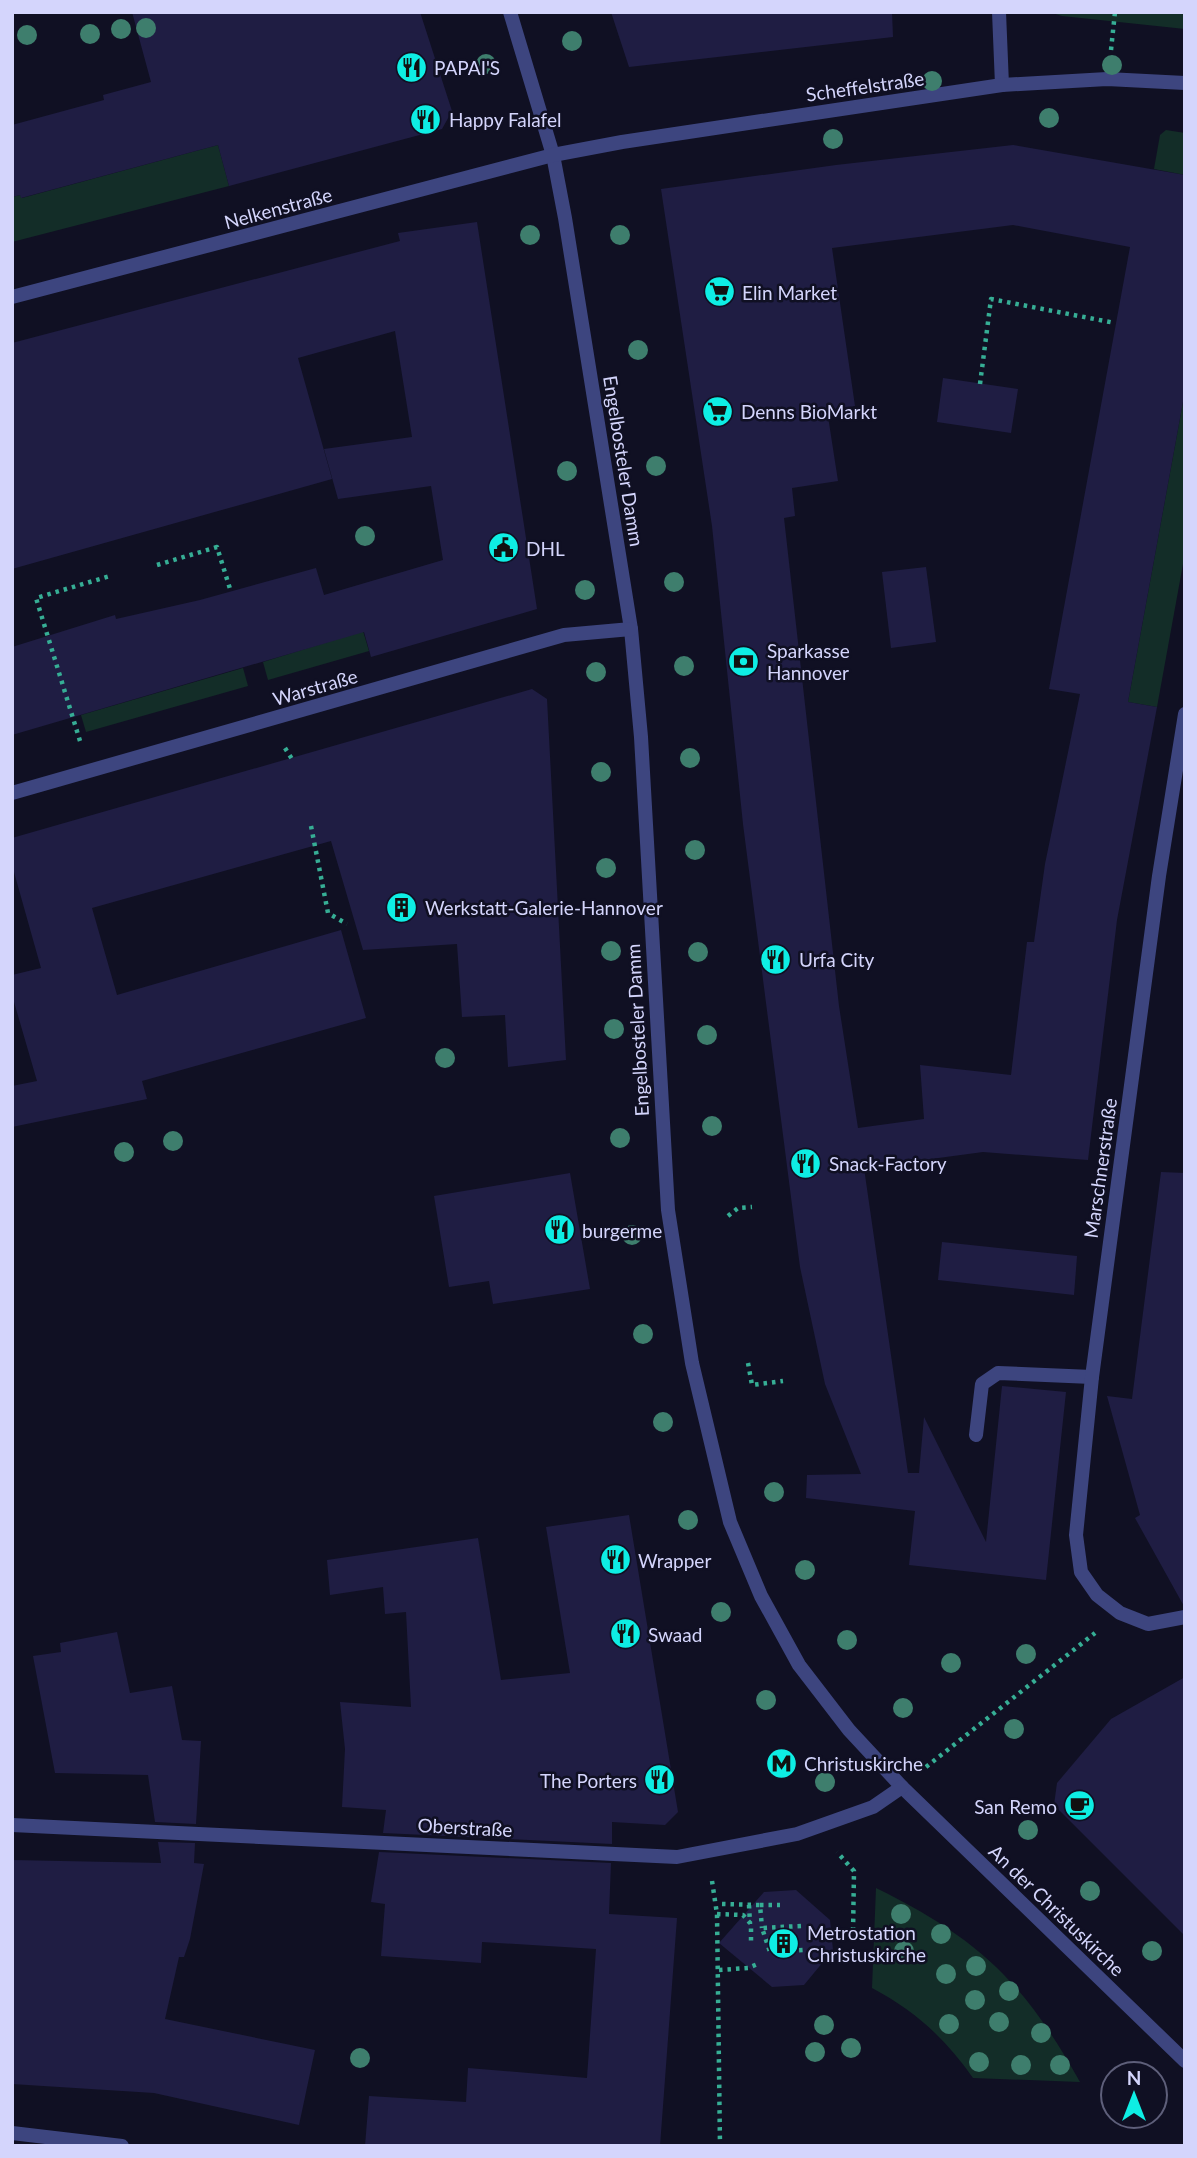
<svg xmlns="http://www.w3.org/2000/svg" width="1197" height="2158" viewBox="0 0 1197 2158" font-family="Lato,sans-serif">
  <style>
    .green { fill: #132d28 }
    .building { fill: #1f1d43; fill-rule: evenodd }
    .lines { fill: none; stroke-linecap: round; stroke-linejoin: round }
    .path { stroke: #36ae95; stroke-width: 4.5; stroke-dasharray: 3.5 5; stroke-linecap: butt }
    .lane { stroke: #3d457f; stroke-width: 14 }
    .street { stroke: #3d457f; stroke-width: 14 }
    .tree { fill: #3e7e6d }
    .labels { text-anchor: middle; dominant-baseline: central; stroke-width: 5; stroke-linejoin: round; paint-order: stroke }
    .poi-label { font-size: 19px; fill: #d4d5fc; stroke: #101023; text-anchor: start }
    .street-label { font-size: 19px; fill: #d4d5fc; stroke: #101023 }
  </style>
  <rect width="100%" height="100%" fill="#101023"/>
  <g class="green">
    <path d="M1049 12H1185V29L1062 16Z"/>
    <path d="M1166 130 1185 133V175L1154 169 1160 135Z"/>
    <path d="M218 145 229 186 12 242V197L20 195 22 198Z"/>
    <path d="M1185 391V553L1157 707 1128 702Z"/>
    <path d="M363 631 369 651 268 680 263 662Z"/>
    <path d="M243 668 248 686 86 732 81 715Z"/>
    <path d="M876 1888C978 1938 1024 1982 1080 2082L973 2078C946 2039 914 2010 872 1988Z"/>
  </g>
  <g class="building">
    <path d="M132 12H420L452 111 442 129 229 186 218 145 21 198 20 195 12 197V125L104 100 103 95 151 82Z"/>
    <path d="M611 12H892L893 37 629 67Z"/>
    <path d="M1013 145 1185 175V391L1128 702 1157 707 1117 920 1088 1160 983 1152 864 1168 908 1473H919L924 1417 986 1542 1002 1386 1066 1392 1046 1580 909 1565 915 1511 806 1498 807 1475 861 1474 825 1384 800 1267 743 824 712 526 661 189 836 165ZM1013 225 1130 247 1049 689 1080 694 1045 864 1034 942H1027L1011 1075 920 1065 924 1119 858 1128 839 1006 784 518 795 516 792 488 838 481 827 410 855 406 832 248Z"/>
    <path d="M477 222 537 609 371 657 364 632 12 735V647L115 615 116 619 200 600 316 568 324 595 443 560 431 486 338 499 324 449 412 437 395 331 298 358 332 479 12 569V343L400 241 398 233Z"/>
    <path d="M943 378 1018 389 1011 433 937 422Z"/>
    <path d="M926 567 936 642 891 648 882 572Z"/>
    <path d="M532 689 547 699 566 1060 508 1067 505 1015 462 1017 457 944 363 950 331 841 92 908 117 995 341 930 366 1018 142 1081 147 1099 12 1127V1086L37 1081 12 995V975L41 968 12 865V838Z"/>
    <path d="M1161 1172 1185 1173V1608L1135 1518 1140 1515 1107 1396 1132 1399Z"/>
    <path d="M570 1173 590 1289 493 1304 489 1281 449 1287 434 1196Z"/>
    <path d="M942 1242 1077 1256 1074 1295 938 1280Z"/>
    <path d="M629 1515 678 1812 665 1825 612 1822V1844L383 1833 386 1810 342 1807 345 1749 340 1702 411 1707 406 1612 385 1614 383 1587 330 1595 327 1560 478 1538 501 1680 570 1673 546 1527Z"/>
    <path d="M117 1632 130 1693 172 1686 182 1740 201 1741 196 1824 155 1822 148 1775 55 1773 33 1656 61 1652 60 1643Z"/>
    <path d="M1185 1677V1936L1054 1805 1057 1783 1111 1719Z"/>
    <path d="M158 1842 195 1843 194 1863 204 1864 190 1939 184 1957H179L165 2019 315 2050 299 2125 154 2093 12 2084V1860L161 1863Z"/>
    <path d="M379 1852 611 1863 609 1914 677 1918 660 2146H365L369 2096 466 2102 468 2068 587 2078 596 1949 482 1942 481 1963 381 1956 385 1904 371 1902Z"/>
    <path d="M796 1890 830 1920 833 1950 804 1985 772 1987 719 1943 764 1892Z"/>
  </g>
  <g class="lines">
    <g class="path">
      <path d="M1111 50 1115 12"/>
      <path d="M980 384 991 299 1115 323"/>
      <path d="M157 565 217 547 231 592"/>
      <path d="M80 741 36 598 110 576"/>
      <path d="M285 748 292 759"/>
      <path d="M311 826 328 913 347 924"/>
      <path d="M728 1216 738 1208 752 1207"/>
      <path d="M748 1363 752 1385 783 1381"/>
      <path d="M926 1767 1095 1633"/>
      <path d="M712 1881 717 1914 720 2146"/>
      <path d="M722 1904 760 1905 762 1928"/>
      <path d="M749 1905 750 1924"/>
      <path d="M760 1905H780"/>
      <path d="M717 1914 743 1915 751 1924V1942"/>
      <path d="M801 1926 762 1928 770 1952 803 1950"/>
      <path d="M831 1936 853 1934 854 1871 837 1852"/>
      <path d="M719 1970 748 1968 760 1963"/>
    </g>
    <path class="lane" d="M976 1435 982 1384 998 1373 1092 1377"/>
    <g class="street">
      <path d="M510 12 553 155 565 218 631 629 641 737 668 1210 692 1363 730 1522 761 1596 799 1665 849 1730 902 1787 1185 2061"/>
      <path d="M999 12 1002 85"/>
      <path d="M12 297 553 155 622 142 1002 85 1107 79 1185 83"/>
      <path d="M1185 714 1159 876 1092 1377 1076 1535 1081 1572 1097 1595 1120 1613 1148 1624 1185 1617"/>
      <path d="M12 793 564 635 631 629"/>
      <path d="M12 1825 677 1857 797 1834 873 1807 902 1787"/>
      <path d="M12 2133 122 2146"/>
    </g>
  </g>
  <g class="tree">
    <circle cx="146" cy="28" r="10"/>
    <circle cx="121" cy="29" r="10"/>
    <circle cx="90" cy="34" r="10"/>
    <circle cx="27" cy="35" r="10"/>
    <circle cx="572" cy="41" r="10"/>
    <circle cx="486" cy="64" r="10"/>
    <circle cx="1112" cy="65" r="10"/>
    <circle cx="932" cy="81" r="10"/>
    <circle cx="1049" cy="118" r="10"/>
    <circle cx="833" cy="139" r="10"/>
    <circle cx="530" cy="235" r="10"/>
    <circle cx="620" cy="235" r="10"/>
    <circle cx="638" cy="350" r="10"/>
    <circle cx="656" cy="466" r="10"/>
    <circle cx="567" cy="471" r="10"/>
    <circle cx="365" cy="536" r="10"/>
    <circle cx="674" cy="582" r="10"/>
    <circle cx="585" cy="590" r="10"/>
    <circle cx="684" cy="666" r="10"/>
    <circle cx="596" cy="672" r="10"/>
    <circle cx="690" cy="758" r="10"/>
    <circle cx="601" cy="772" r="10"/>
    <circle cx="695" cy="850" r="10"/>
    <circle cx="606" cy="868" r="10"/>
    <circle cx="611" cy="951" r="10"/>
    <circle cx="698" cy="952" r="10"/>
    <circle cx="614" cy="1029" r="10"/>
    <circle cx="707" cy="1035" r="10"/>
    <circle cx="445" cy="1058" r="10"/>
    <circle cx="712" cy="1126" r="10"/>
    <circle cx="620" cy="1138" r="10"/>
    <circle cx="173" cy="1141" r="10"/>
    <circle cx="124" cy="1152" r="10"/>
    <circle cx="632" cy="1235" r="10"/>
    <circle cx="643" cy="1334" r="10"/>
    <circle cx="663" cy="1422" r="10"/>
    <circle cx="774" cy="1492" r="10"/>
    <circle cx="688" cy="1520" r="10"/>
    <circle cx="805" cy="1570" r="10"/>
    <circle cx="721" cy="1612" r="10"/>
    <circle cx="847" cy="1640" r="10"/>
    <circle cx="1026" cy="1654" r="10"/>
    <circle cx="951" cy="1663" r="10"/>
    <circle cx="766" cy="1700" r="10"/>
    <circle cx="903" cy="1708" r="10"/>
    <circle cx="1014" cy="1729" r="10"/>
    <circle cx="825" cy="1782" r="10"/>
    <circle cx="1028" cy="1830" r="10"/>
    <circle cx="1090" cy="1891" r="10"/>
    <circle cx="901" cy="1914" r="10"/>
    <circle cx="941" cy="1934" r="10"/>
    <circle cx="904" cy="1951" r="10"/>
    <circle cx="1152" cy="1951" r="10"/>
    <circle cx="976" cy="1966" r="10"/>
    <circle cx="946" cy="1974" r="10"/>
    <circle cx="1009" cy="1991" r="10"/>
    <circle cx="975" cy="2000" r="10"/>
    <circle cx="999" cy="2022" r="10"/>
    <circle cx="949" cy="2024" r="10"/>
    <circle cx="824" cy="2025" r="10"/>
    <circle cx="1041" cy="2033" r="10"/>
    <circle cx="851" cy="2048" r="10"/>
    <circle cx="815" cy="2052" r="10"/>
    <circle cx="360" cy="2058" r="10"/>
    <circle cx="979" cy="2062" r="10"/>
    <circle cx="1021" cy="2065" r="10"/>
    <circle cx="1060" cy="2065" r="10"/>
  </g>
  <defs>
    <symbol id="restaurant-disc" viewBox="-11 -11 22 22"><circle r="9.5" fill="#0eeee4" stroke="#101023"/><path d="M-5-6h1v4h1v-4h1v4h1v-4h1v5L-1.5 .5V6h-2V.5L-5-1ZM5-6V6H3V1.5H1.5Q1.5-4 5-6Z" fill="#111"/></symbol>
    <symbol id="supermarket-disc" viewBox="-11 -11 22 22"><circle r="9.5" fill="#0eeee4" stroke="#101023"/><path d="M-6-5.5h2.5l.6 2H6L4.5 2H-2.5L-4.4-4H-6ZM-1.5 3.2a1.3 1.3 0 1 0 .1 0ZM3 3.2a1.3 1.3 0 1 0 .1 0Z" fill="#111"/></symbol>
    <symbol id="civic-disc" viewBox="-11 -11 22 22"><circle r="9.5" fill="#0eeee4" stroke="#101023"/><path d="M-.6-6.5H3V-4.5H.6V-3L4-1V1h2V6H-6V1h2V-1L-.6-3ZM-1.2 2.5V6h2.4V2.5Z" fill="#111"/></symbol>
    <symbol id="bank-disc" viewBox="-11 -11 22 22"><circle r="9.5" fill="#0eeee4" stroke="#101023"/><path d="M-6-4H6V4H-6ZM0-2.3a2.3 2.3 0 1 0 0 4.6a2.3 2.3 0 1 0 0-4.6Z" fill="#111"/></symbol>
    <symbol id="building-disc" viewBox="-11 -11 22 22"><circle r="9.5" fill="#0eeee4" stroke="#101023"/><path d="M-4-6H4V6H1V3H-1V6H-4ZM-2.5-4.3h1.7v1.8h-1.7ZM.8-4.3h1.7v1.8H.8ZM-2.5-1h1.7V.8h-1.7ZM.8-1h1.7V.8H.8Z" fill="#111"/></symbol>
    <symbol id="metro-disc" viewBox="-11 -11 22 22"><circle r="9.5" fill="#0eeee4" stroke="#101023"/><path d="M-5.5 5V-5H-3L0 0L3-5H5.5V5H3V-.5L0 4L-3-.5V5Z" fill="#111"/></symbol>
    <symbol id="cafe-disc" viewBox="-11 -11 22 22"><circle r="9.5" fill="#0eeee4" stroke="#101023"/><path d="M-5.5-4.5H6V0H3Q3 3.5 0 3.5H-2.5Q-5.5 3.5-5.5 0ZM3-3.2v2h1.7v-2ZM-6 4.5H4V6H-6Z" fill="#111"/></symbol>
  </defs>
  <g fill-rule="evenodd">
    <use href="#restaurant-disc" x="394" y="50" width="35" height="35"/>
    <use href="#restaurant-disc" x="408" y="102" width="35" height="35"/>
    <use href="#supermarket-disc" x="702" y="274" width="35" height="35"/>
    <use href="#supermarket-disc" x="700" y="394" width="35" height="35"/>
    <use href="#civic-disc" x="486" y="530" width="35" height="35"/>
    <use href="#bank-disc" x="726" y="644" width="35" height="35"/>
    <use href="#building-disc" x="384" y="890" width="35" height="35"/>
    <use href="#restaurant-disc" x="758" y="942" width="35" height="35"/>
    <use href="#restaurant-disc" x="788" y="1146" width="35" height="35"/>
    <use href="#restaurant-disc" x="542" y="1212" width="35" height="35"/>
    <use href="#restaurant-disc" x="598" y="1542" width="35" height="35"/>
    <use href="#restaurant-disc" x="608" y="1616" width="35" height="35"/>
    <use href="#metro-disc" x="764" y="1746" width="35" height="35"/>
    <use href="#restaurant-disc" x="642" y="1762" width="35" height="35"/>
    <use href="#cafe-disc" x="1062" y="1788" width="35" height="35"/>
    <use href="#building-disc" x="766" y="1926" width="35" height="35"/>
  </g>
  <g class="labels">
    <g class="poi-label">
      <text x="434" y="67">PAPAI'S</text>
      <text x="449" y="119">Happy Falafel</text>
      <text x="742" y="292">Elin Market</text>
      <text x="741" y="411">Denns BioMarkt</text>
      <text x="526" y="548">DHL</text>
      <text x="767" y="650">Sparkasse<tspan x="767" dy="22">Hannover</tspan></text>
      <text x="425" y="907">Werkstatt-Galerie-Hannover</text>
      <text x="799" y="959">Urfa City</text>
      <text x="829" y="1163">Snack-Factory</text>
      <text x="582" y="1230">burgerme</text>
      <text x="638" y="1560">Wrapper</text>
      <text x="648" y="1634">Swaad</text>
      <text x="804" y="1763">Christuskirche</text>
      <text x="637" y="1780" text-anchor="end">The Porters</text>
      <text x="1057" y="1806" text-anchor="end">San Remo</text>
      <text x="807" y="1932">Metrostation<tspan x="807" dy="22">Christuskirche</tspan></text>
    </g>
    <g class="street-label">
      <text transform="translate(865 86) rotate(-8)">Scheffelstraße</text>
      <text transform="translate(278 208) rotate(-15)">Nelkenstraße</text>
      <text transform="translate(624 461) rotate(81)">Engelbosteler Damm</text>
      <text transform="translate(315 687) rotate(-16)">Warstraße</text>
      <text transform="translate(637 1030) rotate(-93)">Engelbosteler Damm</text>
      <text transform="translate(1100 1168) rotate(-82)">Marschnerstraße</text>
      <text transform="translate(465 1827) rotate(3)">Oberstraße</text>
      <text transform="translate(1057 1910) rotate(44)">An der Christuskirche</text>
    </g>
  </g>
  <rect width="1197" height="2158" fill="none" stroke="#d4d5fc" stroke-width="28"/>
  <g transform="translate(1134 2095)"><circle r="33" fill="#101023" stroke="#5e5f7a" stroke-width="2"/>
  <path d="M0-5L12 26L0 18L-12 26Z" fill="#0eeee4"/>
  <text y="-10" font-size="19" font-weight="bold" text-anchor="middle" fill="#d4d5fc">N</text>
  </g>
</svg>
